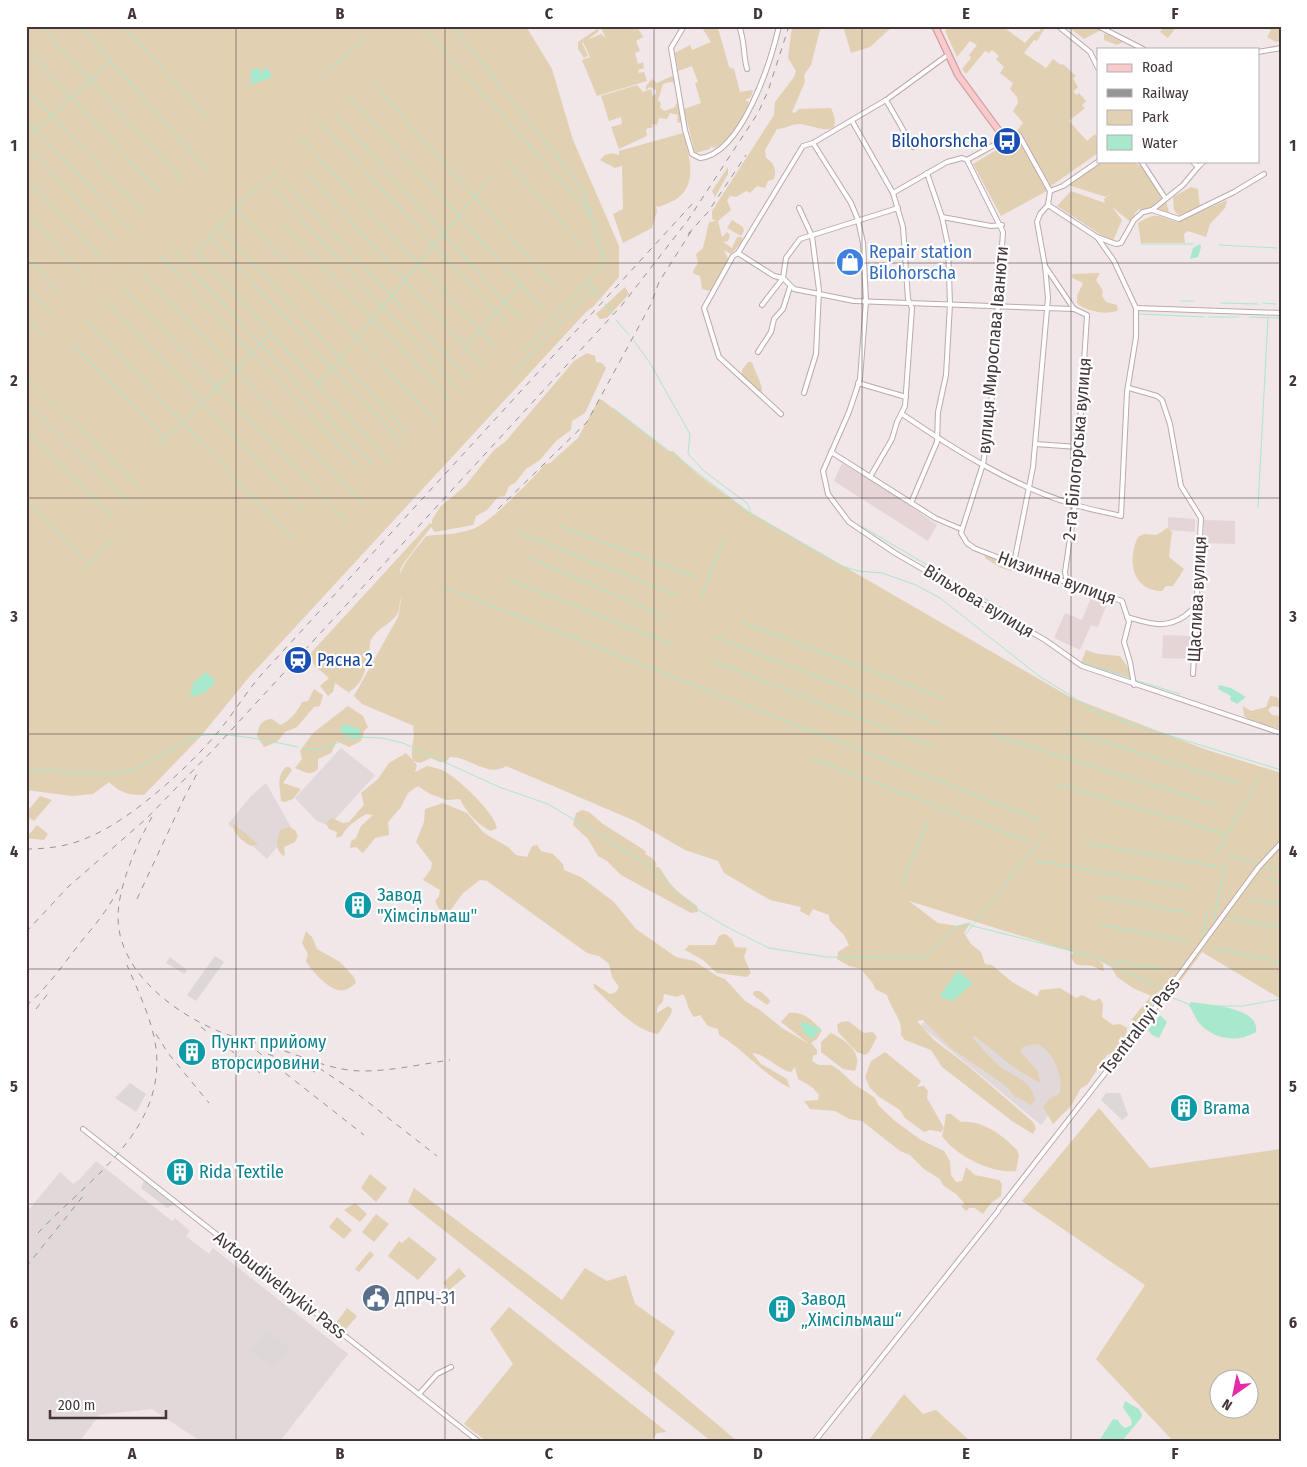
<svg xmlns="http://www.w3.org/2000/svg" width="1307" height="1467" viewBox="0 0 1307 1467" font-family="'Fira Sans Condensed',sans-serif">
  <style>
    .residential { fill: #e5d5d7 }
    .industrial { fill: #e1d8da }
    .green { fill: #e2d0b3; fill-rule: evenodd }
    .parking { fill: #ddd7d8 }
    .water { fill: #a8e9cd }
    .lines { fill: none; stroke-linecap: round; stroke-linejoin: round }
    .stream { stroke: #a8e9cd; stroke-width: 1 }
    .street-casing { stroke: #bcaaad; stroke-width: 6 }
    .secondary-casing { stroke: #d09ca1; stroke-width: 8 }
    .street { stroke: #fff; stroke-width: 4 }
    .secondary { stroke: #f9c9cc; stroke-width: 5.5 }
    .rail { stroke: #959595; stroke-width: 1; stroke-dasharray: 6 6; stroke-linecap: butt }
    .grid { fill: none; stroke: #433639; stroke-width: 1; stroke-opacity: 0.55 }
    .labels { text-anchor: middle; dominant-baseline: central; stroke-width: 4.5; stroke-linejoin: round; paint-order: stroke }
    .transit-label { font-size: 18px; fill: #164399; stroke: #fff; text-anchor: end }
    .shop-label { font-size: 18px; fill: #366cbe; stroke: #fff; text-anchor: start }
    .street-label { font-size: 18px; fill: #433639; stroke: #fff }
    .culture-label { font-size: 18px; fill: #0d838f; stroke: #fff; text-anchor: start }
    .service-label { font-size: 18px; fill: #4e5e75; stroke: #fff; text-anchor: start }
    .neatline { fill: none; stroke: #433639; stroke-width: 2 }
    .grid-label { font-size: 16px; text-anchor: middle; font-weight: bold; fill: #433639 }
  </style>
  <rect width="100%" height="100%" fill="#f1e6e8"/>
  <g class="residential">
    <path d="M842 463 859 474 867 475 937 525 928 541 834 481Z"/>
    <path d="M1168 517 1195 519V532L1168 530Z"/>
    <path d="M1204 520 1235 521V544L1204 543Z"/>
    <path d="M1091 598 1107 604 1098 627 1091 625 1080 650 1054 638 1065 613 1082 620Z"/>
    <path d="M1163 635 1192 636V659L1162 658Z"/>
  </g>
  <g class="industrial">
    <path d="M341 748 375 775 329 826 317 821 295 798Z"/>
    <path d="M266 783 292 829 267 859 228 824 251 796Z"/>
    <path d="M964 967 1086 1066 1041 1125 921 1026Z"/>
    <path d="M96 1161 172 1221 175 1218 190 1231 186 1236 209 1254 213 1248 348 1354 280 1441H200L152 1409 99 1415 80 1441H26V1213L60 1172 73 1184 79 1180Z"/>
  </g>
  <g class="green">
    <path d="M26 26H530L527 28 552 69 573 140 619 246V277L593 307 586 312 250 676 201 736 144 795C128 795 121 793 109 782L93 794 72 796 26 790Z"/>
    <path d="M600 26H637L643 37 636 41 640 51 635 53 638 64 643 62 644 68 638 70 639 73 644 72 647 81 597 96 582 60 590 57 583 42 582 43 588 56 584 58 578 49V42L597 29 599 31 587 40 601 34 606 38Z"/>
    <path d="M707 26H721L718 28 729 67 734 69 740 92 753 90 751 97 745 100 749 102C745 118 731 144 713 148L711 146 710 149 695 153 684 109 701 103 695 83 698 82 692 66 678 71 675 53 690 45 692 50 711 42 703 29Z"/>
    <path d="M792 26H821L811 65 804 75 805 82 792 112 795 113 799 109 831 108C846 142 814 125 799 124 792 124 785 129 777 129L765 150 766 158C774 162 777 171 774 179L768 181 765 188 757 186 750 193 746 191 736 197 730 196 727 200 731 210 718 221 722 237 727 232 730 235 728 241 723 242 732 248 737 237H742L743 241 731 254 724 250 729 261 711 291 702 289 700 276 694 274 693 271 698 263 696 254 703 248 709 222 716 221 712 219V211L774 115 775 102 794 77 796 71 788 58Z"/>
    <path d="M843 26H893L870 47 851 53Z"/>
    <path d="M950 26H1002L1025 43 1036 31 1039 32 1042 26H1046L1037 41 1034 40 1024 53 1046 68 1053 59 1061 65 1063 64 1076 76 1073 78 1078 87 1073 92 1077 95 1079 93 1086 101 1082 105 1085 108 1069 121 1087 141 1095 134 1098 140V153L1051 186 1021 135 1016 132 1023 123 1013 111 1018 103 1017 97 1010 89 1013 83 1000 73 1004 67 996 59 999 56 992 50 989 53 985 51 966 74 962 69 971 58 969 55 977 45 970 41 957 57 945 31Z"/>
    <path d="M1067 26 1095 27 1101 30 1084 39Z"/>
    <path d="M1164 26H1177L1168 38 1160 32Z"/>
    <path d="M1260 26H1281V41L1276 42 1267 37 1271 30Z"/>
    <path d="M1104 34H1106L1123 42 1117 45 1104 40Z"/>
    <path d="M672 76 676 83 670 82 663 84 658 100 661 103 660 108 665 111 675 107 678 100 682 117 680 123 677 122 678 115 670 113 667 119 659 118 657 125 652 124 653 127 646 129 647 136 619 149 611 127 622 124 621 117 609 121 601 96 637 85 643 92 651 89 653 97 656 93V90L650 87 646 90V86L652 79 657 83Z"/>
    <path d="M683 133C688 151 698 181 680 196 675 201 666 204 659 207L656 206 657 211 652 228 623 243 613 214 623 209 622 166 615 168 600 160C605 153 611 152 619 155V151Z"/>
    <path d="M1018 137 1047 191 1001 216 973 164Z"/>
    <path d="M1104 161C1147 161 1140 163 1162 199L1159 204 1166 200 1169 213 1156 209 1141 210 1139 209 1135 213 1132 223 1112 207 1122 220 1113 241 1109 240 1057 206 1071 191 1105 203 1104 199 1116 191 1106 197 1068 185Z"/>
    <path d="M728 167V174L715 197 712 191Z"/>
    <path d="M1191 187 1198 189 1200 207 1178 215 1174 210 1173 197Z"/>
    <path d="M1227 200 1225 208 1210 224 1206 237 1188 231 1184 234 1185 243H1141L1138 223C1157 211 1158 216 1177 222Z"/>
    <path d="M732 220 743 227 744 231 741 236 727 228Z"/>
    <path d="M1100 273 1096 280 1103 291 1102 296 1106 302 1117 305 1118 310C1108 316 1085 311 1077 303V296L1083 283 1071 277 1073 274Z"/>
    <path d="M625 287 629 294 607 318 600 319 596 314Z"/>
    <path d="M587 353 595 356 596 362 602 363 606 368 585 413 572 421 571 430 556 441 540 460 526 469 515 483 509 486 505 496 498 497 487 510 476 516 473 525 435 532 431 527 403 564 400 570 401 574C401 565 419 546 426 536 443 534 463 535 479 526 494 518 534 478 545 464L550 463 578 438 599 399 602 400 668 451H673L696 473 743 508 1070 697 1207 750 1281 773V999L1202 952 1168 998 1161 994 1137 1025H1131L1132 1019 1151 996 1133 988 1117 977 1111 967 1098 960 1103 964 1104 971C1099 970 1096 967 1092 966 1082 963 1076 970 1071 957L1073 952 909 901 938 923 958 926 971 922 964 933 971 944 981 952 985 964 992 965 1012 982 1037 996 1040 990 1060 988 1076 998 1082 995 1094 1001 1100 998 1103 1004 1102 1017 1113 1025 1120 1024 1127 1028 1126 1036 1115 1052 1107 1055 1087 1085 1081 1088 1071 1106 1053 1124 1043 1107 1049 1099 1059 1094C1065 1080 1054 1052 1039 1045 1035 1043 1029 1046 1024 1046L1020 1051 1037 1070 1041 1083C1016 1072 997 1053 976 1037H972C980 1045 987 1055 996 1063 1009 1076 1031 1078 1035 1100L1031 1105 1014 1096 1006 1086 952 1049 923 1020 917 1021 934 1040 967 1065 1033 1122 1036 1128 1033 1134 1012 1121 942 1067 931 1050 905 1040 901 1035C903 1019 891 1010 887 995L875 989C874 981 865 977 862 969L849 966 837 959 838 952 849 945 844 935 830 921 829 915 813 909 809 916 800 911 801 907 770 900 724 873 718 861 685 850 635 821 506 766C488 778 468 756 450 757L446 762H439L431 758 420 763 413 761C409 749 416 740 413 728L414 726 362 704 354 696 398 617 402 596C399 602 400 611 396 616 387 627 367 633 370 650L366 655C367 670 363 683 349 692L351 694 335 683 333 692 328 696 320 686 329 678 315 666 309 655 430 523 432 524V520L440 507 465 486 494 450 505 442 574 361Z"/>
    <path d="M748 362H752C754 369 763 386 762 391L759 392 742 376V370Z"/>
    <path d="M1167 528 1172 532 1169 557 1184 569 1173 586H1166L1162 591C1132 591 1127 560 1138 537L1144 534 1157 535Z"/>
    <path d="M985 555 1012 565 1015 568 1011 571 999 567 985 558Z"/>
    <path d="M1086 650 1098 654 1120 656 1131 672V678L1081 663Z"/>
    <path d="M314 689 323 695 320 706 314 707 297 727 285 732 277 742 264 747 257 736C258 726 262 719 272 719L280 725C289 722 298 711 302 702L308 701Z"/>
    <path d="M1270 696 1277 697 1281 702V711L1278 707 1272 706 1268 710 1272 715 1281 716V729L1254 722 1244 716 1243 706 1251 711 1266 707Z"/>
    <path d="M348 706 363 716 368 727 364 731 361 741 349 747 337 741 331 753 318 759V769C310 777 303 771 295 768L302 759 300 751 313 733Z"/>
    <path d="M406 753 417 765 415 772 427 766C432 767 437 768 442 770 457 777 494 812 497 828L491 831C478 825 466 812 460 799L447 800 430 794 418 786 408 793 401 807 388 822 389 835 375 838 363 853 356 847 350 848 351 841 356 838 361 826 373 815 366 814C357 820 346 826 342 836L336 838 337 832 329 829 326 823 331 818 343 823 349 822 364 805 361 793 378 779 389 763Z"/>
    <path d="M286 767H289L292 770 283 783 301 789 293 799 284 802 281 801C281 788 275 778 286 767Z"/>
    <path d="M40 796 52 800 34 821 26 816V813Z"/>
    <path d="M443 803 467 813 484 833 508 847 516 855 527 857 532 846 537 845 541 851 553 854 563 864 564 870 581 877 614 902 636 929 676 957 694 961 717 976 725 979 745 1001 760 1010 782 1028 809 1044 781 1022 789 1013C803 1011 812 1020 822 1030L817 1039 811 1043 817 1050V1054L813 1056 812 1061 819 1065H831L839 1070 854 1084 875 1098 878 1105 895 1121 921 1140 944 1151 950 1161 951 1175 956 1182 962 1181 966 1167 975 1175 999 1180 1002 1184 1001 1196 991 1203 983 1214 975 1208H969L966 1211 961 1206 965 1204 956 1194 943 1185 940 1179 924 1169 910 1155 900 1151 862 1121 849 1119 835 1111 810 1109 804 1101 818 1100 819 1095 812 1087 798 1079 795 1067 791 1072C777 1069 766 1054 752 1053L761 1064 787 1079 790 1088C763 1075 745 1050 719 1035L718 1029 708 1026 700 1015 694 1017C687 1009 688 1002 683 994L677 997 664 994 663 1001 657 1008V1013L668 1006 672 1009 671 1014 658 1034C635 1031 613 1005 595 989L593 983 610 994 616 992 619 987 612 977 609 964 599 956 587 953 487 881 480 880 463 893 447 915 441 913 435 901 439 896 440 890 423 880 431 869 432 863 416 842 424 822 425 809Z"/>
    <path d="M582 810 589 812 603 824 641 848 646 852 645 854 652 858 657 864 655 866 660 868C673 890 676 890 697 906L698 912 691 913 621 875 607 861 598 856 588 839 573 825 576 813Z"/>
    <path d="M233 824H234L258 844 251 846C242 841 233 834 233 824Z"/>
    <path d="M37 825 48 834 44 840 26 838Z"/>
    <path d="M289 827 295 830 298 836 295 842 284 847 285 854 283 856C274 847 277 840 280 830Z"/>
    <path d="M306 931 312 937 317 949 340 962 354 977 356 983C351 987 345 992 338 990 326 987 311 970 306 961L308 954 302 943Z"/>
    <path d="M725 934 732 939 735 947 747 948 744 957 751 973 747 977 717 973 703 960 685 950 689 945H715L719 936Z"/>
    <path d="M754 991H760L769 999 770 1002 767 1005 753 995Z"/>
    <path d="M848 1021 864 1033 873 1032 877 1037 869 1052 865 1055 857 1052 838 1032 837 1025 841 1022Z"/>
    <path d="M831 1033C841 1038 856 1047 857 1059 858 1062 856 1068 855 1071L843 1069 821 1052V1042Z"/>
    <path d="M885 1052 921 1081 917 1087 924 1086 928 1091 927 1098 944 1128 946 1114H951L961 1122C983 1120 1002 1135 1017 1150L1019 1155 1016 1171C992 1174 956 1156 942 1136L944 1128 941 1132 930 1130 924 1132 905 1118 900 1110 878 1096 870 1088 865 1077 871 1061Z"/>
    <path d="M1099 1108 1150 1168 1281 1149V1441H1173L1096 1359 1145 1285 1022 1201ZM1220 1380H1250V1410H1220Z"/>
    <path d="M370 1174 387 1188 376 1202 361 1188Z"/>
    <path d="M414 1188 562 1300 585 1268 607 1281 626 1275 635 1304 675 1332 653 1370 737 1441H711L408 1202Z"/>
    <path d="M355 1203 367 1214 360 1222 344 1210Z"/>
    <path d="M376 1214 389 1224 374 1242 362 1232Z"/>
    <path d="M337 1217 352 1230 344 1239 329 1227Z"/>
    <path d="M409 1237 437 1259 418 1280 388 1256 399 1241 402 1243Z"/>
    <path d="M370 1251 374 1255 359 1272 355 1269Z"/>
    <path d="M459 1268 466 1276 449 1290 443 1283Z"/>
    <path d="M509 1307 667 1432 657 1433 651 1441H486L464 1424 513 1364 490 1329Z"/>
    <path d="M347 1308 357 1316 346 1329H343L336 1323Z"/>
    <path d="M904 1394 923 1414 936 1410 970 1441H868Z"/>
  </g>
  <g class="parking">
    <path d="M215 956 224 962 196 1001 187 995Z"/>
    <path d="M170 957 187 970 184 974 166 963Z"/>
    <path d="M130 1083 146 1094 136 1112 115 1098Z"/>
    <path d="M1106 1093H1120L1128 1115 1122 1120 1101 1100Z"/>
    <path d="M144 1181 174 1205 167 1208 141 1188Z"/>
    <path d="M266 1330 289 1347 273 1368 250 1351Z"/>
  </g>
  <g class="water">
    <path d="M255 68H260L259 74 265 68H267L273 77 247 86 253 80 250 78 251 72Z"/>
    <path d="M1200 244 1201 247 1198 257 1190 259 1193 248Z"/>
    <path d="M206 672 216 681 206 692 192 697 190 695 194 682Z"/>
    <path d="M1219 685 1231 688 1246 697 1237 704 1230 700 1231 696 1218 689Z"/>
    <path d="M345 724 360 729V737L354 739 341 733 340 728Z"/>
    <path d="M958 971 973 983 953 1001 944 999 940 995Z"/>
    <path d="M1191 1002C1209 1005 1260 1007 1256 1032 1238 1043 1215 1040 1200 1024 1195 1019 1194 1012 1189 1006Z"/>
    <path d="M1160 1015 1167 1022 1159 1038 1152 1035 1148 1030Z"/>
    <path d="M804 1022 821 1029 812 1039 805 1034 800 1024Z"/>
    <path d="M1125 1401 1139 1409 1142 1415 1141 1418 1122 1441H1099L1113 1419 1118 1420 1121 1425 1125 1428 1132 1425 1131 1419 1123 1407Z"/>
  </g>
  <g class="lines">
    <g class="stream">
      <path d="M41 26 184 182"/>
      <path d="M80 26 209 172"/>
      <path d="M123 26 206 115"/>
      <path d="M421 26 592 215"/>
      <path d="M452 26 583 189 604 259 602 265 523 351"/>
      <path d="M26 49 161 194"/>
      <path d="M322 77 365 38"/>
      <path d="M372 82 555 287"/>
      <path d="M26 89 144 212"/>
      <path d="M350 97 544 310"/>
      <path d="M336 115 520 318"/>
      <path d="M26 119 133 232"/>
      <path d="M318 121 507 323"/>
      <path d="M300 137 495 347"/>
      <path d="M26 139 110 62"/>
      <path d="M26 145 116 241"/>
      <path d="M507 161 584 248"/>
      <path d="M307 173 483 366"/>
      <path d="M26 177 102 259"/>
      <path d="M282 179 469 379"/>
      <path d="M274 190 461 391"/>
      <path d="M235 208 277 171"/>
      <path d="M26 214 83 274"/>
      <path d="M284 226 449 399"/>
      <path d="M220 227 408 433"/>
      <path d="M210 237 402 443"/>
      <path d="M1141 244H1193"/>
      <path d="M1219 245 1277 248"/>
      <path d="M173 250 373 465"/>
      <path d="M26 256 61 294"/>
      <path d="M160 256 359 467"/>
      <path d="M140 270 363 504"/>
      <path d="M588 282 601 300"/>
      <path d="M121 286 346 521"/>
      <path d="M26 287 52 314"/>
      <path d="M1181 301H1193"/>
      <path d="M108 302 304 511"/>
      <path d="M1221 303 1258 304"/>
      <path d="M1263 303 1276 304"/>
      <path d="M605 304 612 314"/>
      <path d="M1139 314 1204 317"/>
      <path d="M26 315 45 336"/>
      <path d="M1208 317H1239"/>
      <path d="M1249 317 1281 318"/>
      <path d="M86 320 294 540"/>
      <path d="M616 320 629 335"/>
      <path d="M634 341 650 363 690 434 688 454 704 471 748 504 751 514 759 519"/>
      <path d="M71 343 165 438"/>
      <path d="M466 345 520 285"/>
      <path d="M517 374 516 369 593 288"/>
      <path d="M30 380 139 488"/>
      <path d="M319 384 493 175"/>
      <path d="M26 403 130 504"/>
      <path d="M613 408 750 513"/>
      <path d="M26 430 113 516"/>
      <path d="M158 447 271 334"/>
      <path d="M390 462 196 252 235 208 434 420"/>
      <path d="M26 499 83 559"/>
      <path d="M1258 507 1268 318"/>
      <path d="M763 521 842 566 858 571 882 573 916 585 940 598 1039 676 1100 714 1281 770"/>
      <path d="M560 526 695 577"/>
      <path d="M863 527 944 575"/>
      <path d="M517 532 677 595"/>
      <path d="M529 557 668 618"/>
      <path d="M83 570 114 539"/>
      <path d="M949 578 1010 613"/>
      <path d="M509 579 673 645"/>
      <path d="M441 586 1039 820"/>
      <path d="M701 597 725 538"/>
      <path d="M742 622 943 698"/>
      <path d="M715 637 938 723"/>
      <path d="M710 660 934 747"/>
      <path d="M1083 663 1131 678"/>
      <path d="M1135 680 1180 694"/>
      <path d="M1065 730 1240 784"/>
      <path d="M993 735 1220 806"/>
      <path d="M359 737 382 738 403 743 499 787 548 804 649 865 682 900 725 926 769 948 826 957 924 958 957 926 965 924 1096 957 1164 990"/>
      <path d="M303 748C326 754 332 742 352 738"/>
      <path d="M811 758 1030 842"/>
      <path d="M26 769C59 771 102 779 134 769 156 762 174 745 195 737 216 729 274 742 298 747"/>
      <path d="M1057 784 1225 834"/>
      <path d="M1085 843 1220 867"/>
      <path d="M1227 854 1259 865"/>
      <path d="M1215 856 1260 777"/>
      <path d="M1035 860 1190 888"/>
      <path d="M1262 866 1281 870"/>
      <path d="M1269 879 1281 881"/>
      <path d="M902 884 928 820"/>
      <path d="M1096 896 1190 913"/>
      <path d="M1250 899 1281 904"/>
      <path d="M1230 919 1281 927"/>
      <path d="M1214 920 1225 862"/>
      <path d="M1097 924 1190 942"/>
      <path d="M965 935 1048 830"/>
      <path d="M1203 937 1207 911"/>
      <path d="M1213 948 1281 962"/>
      <path d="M1115 961 1166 970"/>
      <path d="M1173 998 1191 1005"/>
      <path d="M1210 1006H1243L1281 999"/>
    </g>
    <defs>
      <g id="street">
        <path d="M684 26 671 48 685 130 692 154 700 158C742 154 771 61 779 26"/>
        <path d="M739 26C745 40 743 55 747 69"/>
        <path d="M1058 26 1090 52 1098 68"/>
        <path d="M1098 26 1143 49"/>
        <path d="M1258 52 1281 48"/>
        <path d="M886 100 913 147"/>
        <path d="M852 121 893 193 903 227 908 299 912 308 905 406 897 422 892 439 870 477"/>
        <path d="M813 143 851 203 858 220 863 243 866 301 860 379 849 412 823 471 828 494 849 522 895 553 1045 640 1082 666 1281 733"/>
        <path d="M967 160 1003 232 990 421 983 464 961 533 967 543 974 548 1027 569 1122 601 1129 622 1124 642 1130 662 1134 685"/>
        <path d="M1141 161 1165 198"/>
        <path d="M1198 167 1204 161"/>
        <path d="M1050 191 1063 186 1099 161"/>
        <path d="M893 193 947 162 962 158 967 160 1005 139 1019 135 1050 191 1048 205 1097 237 1114 261 1136 308V337L1127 392 1121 516C1106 512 1091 510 1076 505 1017 489 952 448 902 414"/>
        <path d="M1048 205 1040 214 1037 222 1045 266 1074 309"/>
        <path d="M799 208 812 236 819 290 816 354 804 393"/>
        <path d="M1152 210 1179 219 1234 192 1264 174"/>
        <path d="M942 217 991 226 1002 225"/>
        <path d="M1097 237 1116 244 1121 243 1134 220 1143 212 1152 210 1183 185 1198 167 1192 161"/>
        <path d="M738 253 733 256 704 308 719 357 781 414"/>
        <path d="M783 278 794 289 854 301 1074 309 1087 315 1075 505 1065 572 1067 583"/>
        <path d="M783 278 774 276 738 253 803 146 813 143 886 100 949 54"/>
        <path d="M762 305 783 278 786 258 800 239 898 208"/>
        <path d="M1136 308 1281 313"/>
        <path d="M758 352 771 332 774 319 783 309 790 287"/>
        <path d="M858 383 906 397"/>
        <path d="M1129 388 1157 396 1162 400 1170 424 1181 486 1201 518 1193 674"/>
        <path d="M1035 444 1078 447"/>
        <path d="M831 452 935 518 961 529"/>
        <path d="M911 503 937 442 938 412 946 375 950 304 948 246 942 217 927 173"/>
        <path d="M1014 563 1033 467 1048 298 1045 266"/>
        <path d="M1127 617C1149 623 1164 630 1185 616 1189 612 1193 610 1196 605"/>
        <path d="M83 1129 478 1441"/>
        <path d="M999 1209 1141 1027 1258 868 1281 843"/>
        <path d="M419 1394 437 1374 451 1367"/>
        <path d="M815 1441 998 1211"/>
      </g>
      <path id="secondary" d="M935 26 958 75 1005 139"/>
    </defs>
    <use href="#street" class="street-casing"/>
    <use href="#secondary" class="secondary-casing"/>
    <use href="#street" class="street"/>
    <use href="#secondary" class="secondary"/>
    <g class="rail">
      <path d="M688 234 708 212 746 155"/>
      <path d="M498 509 587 422 651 304 659 282 692 230"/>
      <path d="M152 817C137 843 118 887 118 917 118 971 173 1012 218 1031 235 1038 254 1042 272 1047 303 1056 331 1071 363 1071 392 1071 422 1064 450 1060"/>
      <path d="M26 849C48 849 70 846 89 837 131 820 190 766 218 732 234 713 246 692 262 674L693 203"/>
      <path d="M137 899 185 796 199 770"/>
      <path d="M26 932 68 887 146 819 212 751 622 305 688 220 758 113 768 91 789 26"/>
      <path d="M26 1006C47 988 63 965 80 943 94 926 109 909 118 889"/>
      <path d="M36 1009 50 991"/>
      <path d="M201 1027 260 1073"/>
      <path d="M156 1034 168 1053 209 1103"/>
      <path d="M257 1051 364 1135"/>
      <path d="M268 1054 315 1072"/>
      <path d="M319 1068 355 1092 437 1156"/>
      <path d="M38 1233C88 1179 166 1132 156 1048 152 1019 138 991 127 965"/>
      <path d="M26 1267 84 1195"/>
    </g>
  </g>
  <path class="grid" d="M236 26V1441M445 26V1441M654 26V1441M862 26V1441M1071 26V1441M26 263H1281M26 498H1281M26 734H1281M26 969H1281M26 1204H1281"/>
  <defs>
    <symbol id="bus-disc" viewBox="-11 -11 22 22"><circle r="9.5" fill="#1a4fb4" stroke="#fff"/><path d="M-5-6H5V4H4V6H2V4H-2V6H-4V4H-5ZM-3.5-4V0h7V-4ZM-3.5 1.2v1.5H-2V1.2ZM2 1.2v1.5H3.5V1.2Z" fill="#fff"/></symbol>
    <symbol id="shop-disc" viewBox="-11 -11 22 22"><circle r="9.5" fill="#3f7fe0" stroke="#fff"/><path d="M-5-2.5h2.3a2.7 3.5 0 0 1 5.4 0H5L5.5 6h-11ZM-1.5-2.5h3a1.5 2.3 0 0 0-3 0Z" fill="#fff"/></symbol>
    <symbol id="station-disc" viewBox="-11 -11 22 22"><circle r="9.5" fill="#1a4fb4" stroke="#fff"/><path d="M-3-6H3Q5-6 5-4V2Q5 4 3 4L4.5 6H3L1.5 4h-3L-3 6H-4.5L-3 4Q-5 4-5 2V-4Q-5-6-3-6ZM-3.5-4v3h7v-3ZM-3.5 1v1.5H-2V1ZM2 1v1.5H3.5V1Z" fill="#fff"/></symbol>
    <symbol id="building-disc" viewBox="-11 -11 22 22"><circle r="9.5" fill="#0f9aa8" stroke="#fff"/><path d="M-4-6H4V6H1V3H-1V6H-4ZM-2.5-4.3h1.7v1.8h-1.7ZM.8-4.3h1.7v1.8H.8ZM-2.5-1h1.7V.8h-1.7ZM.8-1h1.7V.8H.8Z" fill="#fff"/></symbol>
    <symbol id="civic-disc" viewBox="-11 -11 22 22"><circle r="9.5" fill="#5c6f8a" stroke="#fff"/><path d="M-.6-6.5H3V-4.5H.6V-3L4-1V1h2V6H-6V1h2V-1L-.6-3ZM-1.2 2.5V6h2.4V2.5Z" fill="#fff"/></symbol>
  </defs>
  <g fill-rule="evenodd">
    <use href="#bus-disc" x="991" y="125" width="32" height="32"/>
    <use href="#shop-disc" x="834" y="246" width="32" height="32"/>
    <use href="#station-disc" x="282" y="644" width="32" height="32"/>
    <use href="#building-disc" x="342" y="889" width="32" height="32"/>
    <use href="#building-disc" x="176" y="1036" width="32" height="32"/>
    <use href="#building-disc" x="1168" y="1092" width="32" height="32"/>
    <use href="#building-disc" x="164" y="1156" width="32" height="32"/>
    <use href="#civic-disc" x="360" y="1282" width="32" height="32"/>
    <use href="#building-disc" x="766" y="1293" width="32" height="32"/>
  </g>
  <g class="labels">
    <g class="transit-label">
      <text x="988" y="141">Bilohorshcha</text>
      <text x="317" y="660" text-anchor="start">Рясна 2</text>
    </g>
    <g class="shop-label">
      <text x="869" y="252">Repair station<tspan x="869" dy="21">Bilohorscha</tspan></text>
    </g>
    <g class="street-label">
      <text transform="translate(993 350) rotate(-85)">вулиця Мирослава Іванюти</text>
      <text transform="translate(1077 449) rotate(-85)">2-га Білогорська вулиця</text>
      <text transform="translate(1057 578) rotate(20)">Низинна вулиця</text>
      <text transform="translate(1197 599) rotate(-87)">Щаслива вулиця</text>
      <text transform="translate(979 601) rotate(31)">Вільхова вулиця</text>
      <text transform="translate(1140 1026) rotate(-52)">Tsentralnyi Pass</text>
      <text transform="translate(280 1285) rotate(38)">Avtobudivelnykiv Pass</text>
    </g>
    <g class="culture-label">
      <text x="377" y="895">Завод<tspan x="377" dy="21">"Хімсільмаш"</tspan></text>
      <text x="211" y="1042">Пункт прийому<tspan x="211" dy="21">вторсировини</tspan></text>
      <text x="1203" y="1108">Brama</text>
      <text x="199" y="1172">Rida Textile</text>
      <text x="801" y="1299">Завод<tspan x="801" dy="21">„Хімсільмаш“</tspan></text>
    </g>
    <g class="service-label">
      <text x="395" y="1298">ДПРЧ-31</text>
    </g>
  </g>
  <rect width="1307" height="1467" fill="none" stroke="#ffffff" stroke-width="55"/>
  <rect x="1097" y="48" width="162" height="115" fill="#ffffff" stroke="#b4afb0"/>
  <rect x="1107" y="64" width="25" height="8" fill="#f9c9cc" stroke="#b4afb0"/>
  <text x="1142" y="72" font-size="15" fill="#433639">Road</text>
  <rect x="1107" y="89" width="25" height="8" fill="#959595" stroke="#b4afb0"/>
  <text x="1142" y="98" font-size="15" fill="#433639">Railway</text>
  <rect x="1107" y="110" width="25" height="15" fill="#e2d0b3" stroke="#b4afb0"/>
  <text x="1142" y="122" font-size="15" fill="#433639">Park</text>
  <rect x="1107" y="135" width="25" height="15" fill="#a8e9cd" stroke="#b4afb0"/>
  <text x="1142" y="148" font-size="15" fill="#433639">Water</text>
  <g transform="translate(1234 1394) rotate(213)"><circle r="24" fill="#ffffff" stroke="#b4afb0"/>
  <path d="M0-4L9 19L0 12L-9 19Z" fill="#e52aaa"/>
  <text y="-8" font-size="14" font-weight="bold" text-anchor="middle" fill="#433639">N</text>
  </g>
  <path d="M50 1410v8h116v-8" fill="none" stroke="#433639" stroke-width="2.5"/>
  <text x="58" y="1410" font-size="15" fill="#433639" stroke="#ffffff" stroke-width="4" paint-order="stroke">200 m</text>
  <rect x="28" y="28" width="1252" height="1412" class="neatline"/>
  <g class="grid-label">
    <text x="132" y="19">A</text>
    <text x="340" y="19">B</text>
    <text x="549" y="19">C</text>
    <text x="758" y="19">D</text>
    <text x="966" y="19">E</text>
    <text x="1175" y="19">F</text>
    <text x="14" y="151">1</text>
    <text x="1293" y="151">1</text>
    <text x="14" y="386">2</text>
    <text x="1293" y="386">2</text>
    <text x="14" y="622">3</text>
    <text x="1293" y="622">3</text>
    <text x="14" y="857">4</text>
    <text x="1293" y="857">4</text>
    <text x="14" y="1092">5</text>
    <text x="1293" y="1092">5</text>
    <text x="14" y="1328">6</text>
    <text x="1293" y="1328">6</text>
    <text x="132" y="1459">A</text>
    <text x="340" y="1459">B</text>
    <text x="549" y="1459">C</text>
    <text x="758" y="1459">D</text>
    <text x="966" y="1459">E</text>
    <text x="1175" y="1459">F</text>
  </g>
</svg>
